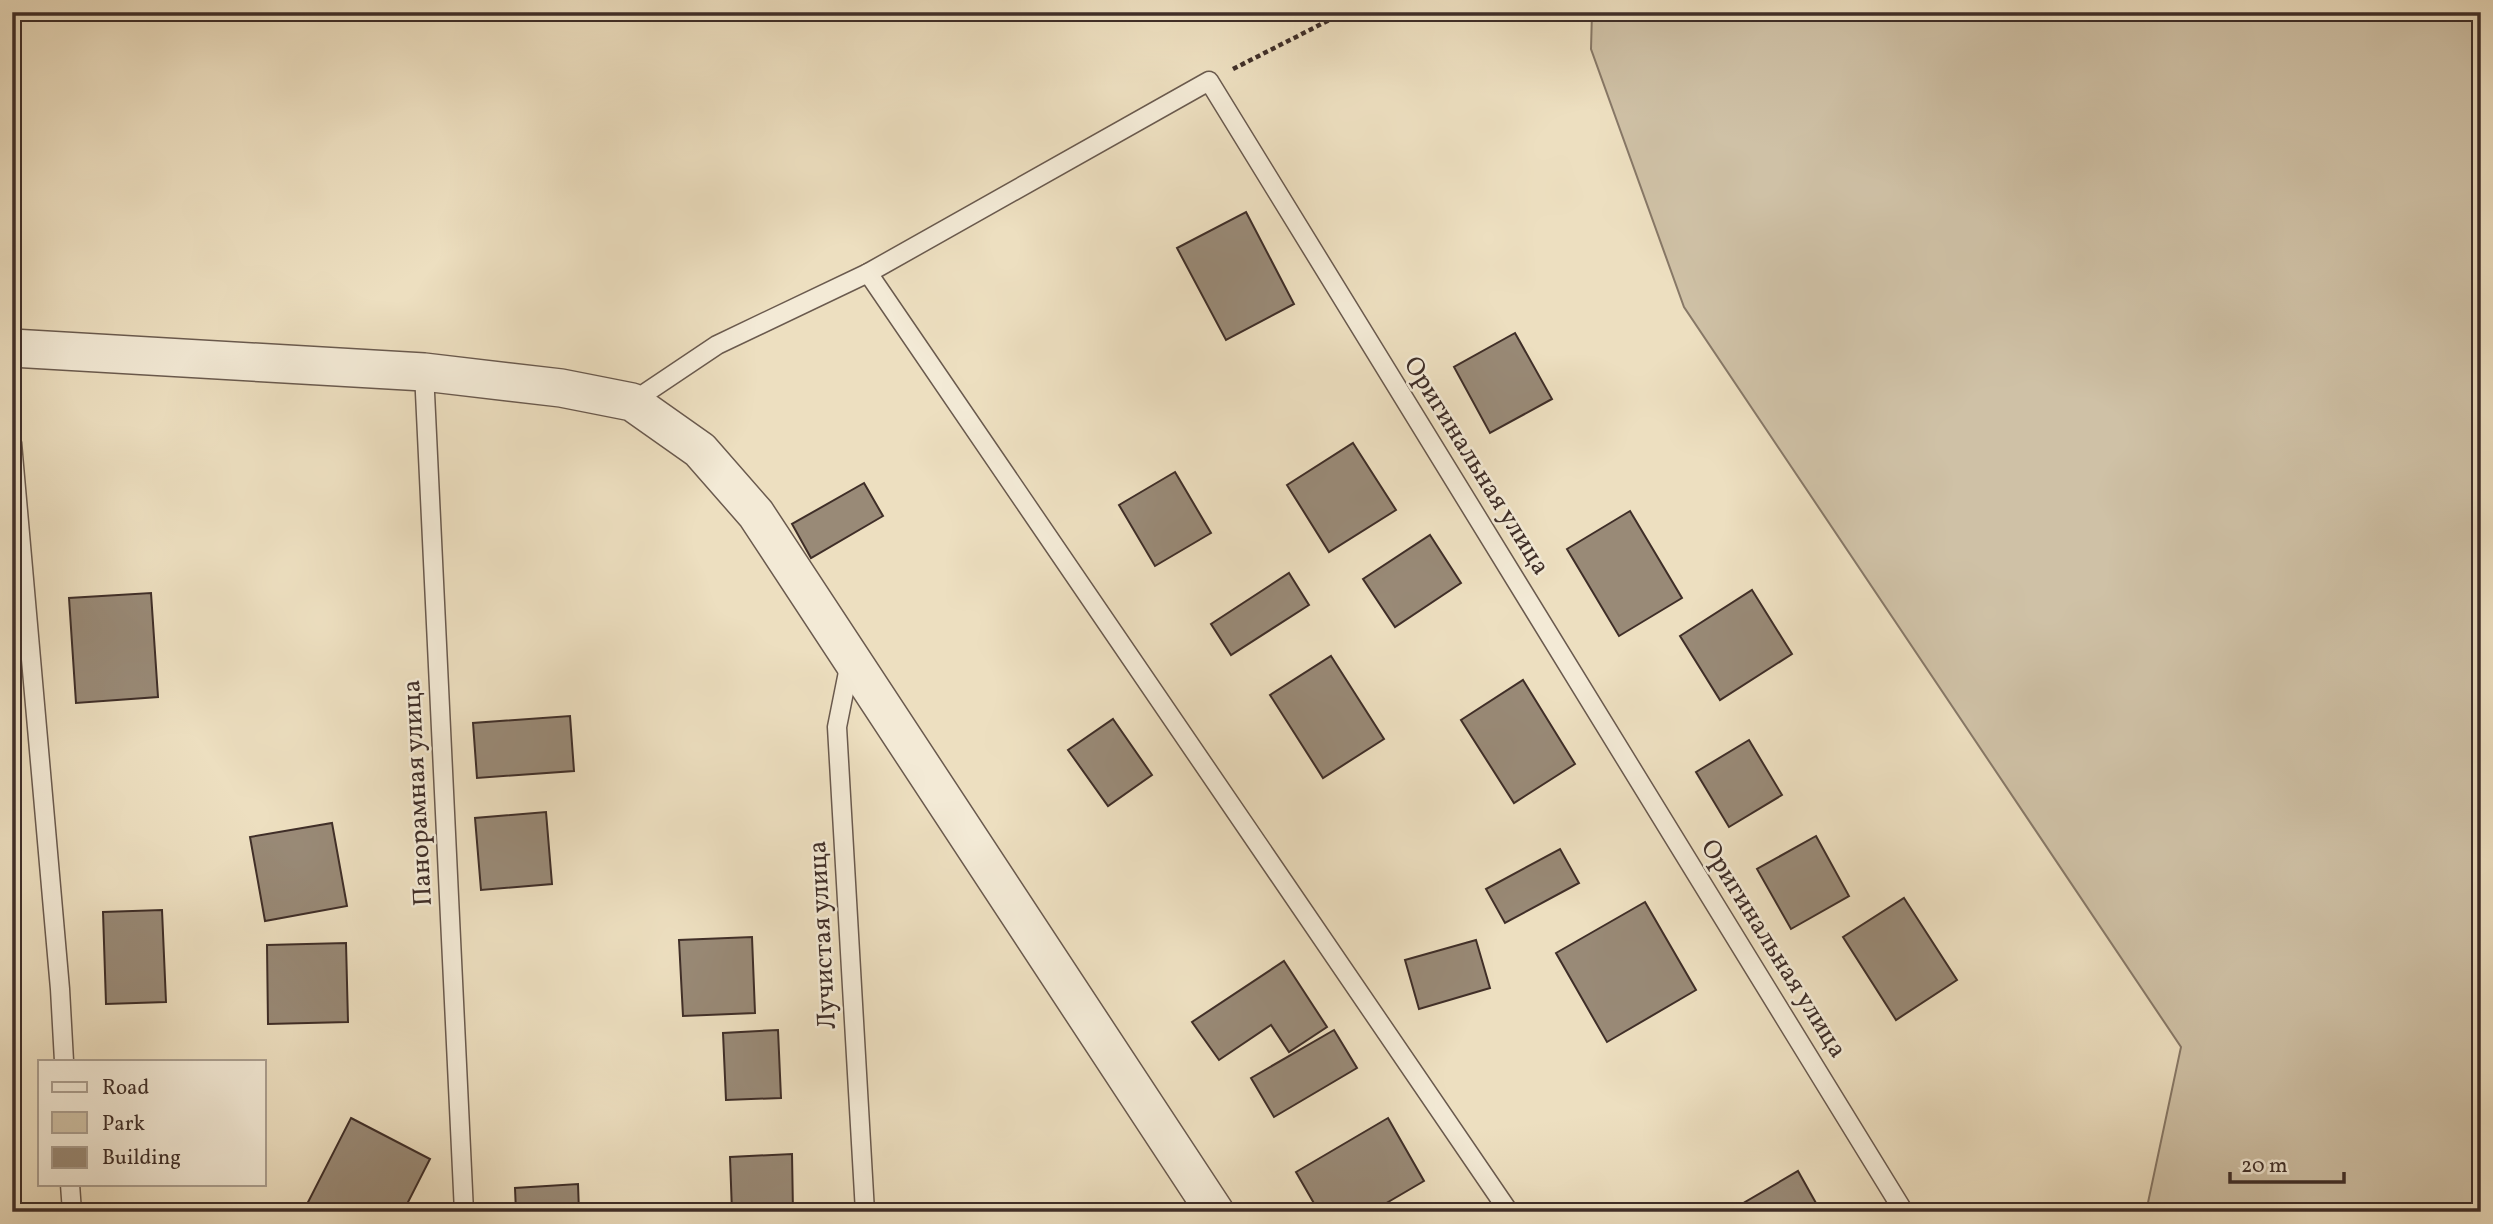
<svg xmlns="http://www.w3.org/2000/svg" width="2493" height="1224" viewBox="0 0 2493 1224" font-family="Vollkorn,serif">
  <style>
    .green { fill: #cfc1a6; stroke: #877867; stroke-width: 2 }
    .building { fill: #998a77; stroke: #3f2e28; stroke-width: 2 }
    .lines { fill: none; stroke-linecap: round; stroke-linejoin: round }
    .lane-casing { stroke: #6a5a4e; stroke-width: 21 }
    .street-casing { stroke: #6a5a4e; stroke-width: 40 }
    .path { stroke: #3f2e28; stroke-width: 4.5; stroke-dasharray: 5 3.5; stroke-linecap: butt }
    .lane { stroke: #f3ead6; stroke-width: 18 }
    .street { stroke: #f3ead6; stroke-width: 37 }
    .labels { text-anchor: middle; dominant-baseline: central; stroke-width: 5; stroke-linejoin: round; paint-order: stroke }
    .street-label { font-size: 26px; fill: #3f2e28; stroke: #f3ead6 }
  </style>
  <rect width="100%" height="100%" fill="#eddfc0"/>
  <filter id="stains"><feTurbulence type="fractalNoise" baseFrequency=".00286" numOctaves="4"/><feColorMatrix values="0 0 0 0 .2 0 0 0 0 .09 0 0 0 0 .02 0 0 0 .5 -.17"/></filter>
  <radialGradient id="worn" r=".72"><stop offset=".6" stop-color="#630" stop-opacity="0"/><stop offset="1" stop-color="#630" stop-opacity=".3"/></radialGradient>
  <path class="green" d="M1592 12H2481V1212H2146L2181 1047 1684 307 1591 49Z"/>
  <g class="building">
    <path d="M1246 212 1294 304 1226 340 1177 248Z"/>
    <path d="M1515 333 1552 399 1490 433 1454 367Z"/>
    <path d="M1353 443 1396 510 1329 552 1287 485Z"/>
    <path d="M1175 472 1211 533 1155 566 1119 505Z"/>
    <path d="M864 483 883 516 811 558 792 524Z"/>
    <path d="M1630 511 1682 598 1619 636 1567 549Z"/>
    <path d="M1430 535 1461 583 1395 627 1363 579Z"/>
    <path d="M1289 573 1309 605 1231 655 1211 624Z"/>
    <path d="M1752 590 1792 654 1720 700 1680 636Z"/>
    <path d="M151 593 158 697 76 703 69 598Z"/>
    <path d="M1331 656 1384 739 1323 778 1270 695Z"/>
    <path d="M1523 680 1575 764 1514 803 1461 720Z"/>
    <path d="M570 716 574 771 477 778 473 723Z"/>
    <path d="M1113 719 1152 775 1108 806 1068 750Z"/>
    <path d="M1749 740 1782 795 1729 827 1696 772Z"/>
    <path d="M546 812 552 884 481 890 475 818Z"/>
    <path d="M332 823 347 906 265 921 250 837Z"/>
    <path d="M1816 836 1849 896 1791 929 1757 869Z"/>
    <path d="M1560 849 1579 883 1505 923 1486 889Z"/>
    <path d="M1904 898 1957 980 1896 1020 1843 937Z"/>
    <path d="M1645 902 1696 990 1607 1042 1556 953Z"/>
    <path d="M162 910 166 1002 106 1004 103 912Z"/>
    <path d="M752 937 755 1013 683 1016 679 940Z"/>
    <path d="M1476 940 1490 988 1419 1009 1405 960Z"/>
    <path d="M346 943 348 1022 268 1024 267 945Z"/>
    <path d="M1284 961 1327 1027 1289 1052 1271 1025 1219 1060 1192 1022Z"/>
    <path d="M778 1030 781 1098 726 1100 723 1033Z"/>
    <path d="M1334 1030 1357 1068 1274 1117 1251 1078Z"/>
    <path d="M351 1118 430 1159 403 1212H303Z"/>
    <path d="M1388 1118 1424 1181 1371 1212H1319L1296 1172Z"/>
    <path d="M792 1154 793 1212H732L730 1157Z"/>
    <path d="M1798 1171 1821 1212H1728Z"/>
    <path d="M578 1184 579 1212H516L515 1188Z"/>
  </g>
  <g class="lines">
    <defs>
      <g id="lane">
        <path d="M868 273 1509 1212"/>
        <path d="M424 372 464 1212"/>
        <path d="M632 402 717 345 868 273 1209 81 1904 1212"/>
        <path d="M12 443 60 989 64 1061"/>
        <path d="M850 662 837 727 865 1212"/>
        <path d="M70 1184 72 1212"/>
      </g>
      <path id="street" d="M12 348 424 372 561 388 632 402 700 450 756 514 1215 1212"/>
    </defs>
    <use href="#lane" class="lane-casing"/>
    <use href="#street" class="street-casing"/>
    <path class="path" d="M1233 69 1345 12"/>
    <use href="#lane" class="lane"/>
    <use href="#street" class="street"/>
  </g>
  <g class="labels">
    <g class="street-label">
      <text transform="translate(1476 466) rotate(58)">Оригинальная улица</text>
      <text transform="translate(418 793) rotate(-93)">Панорамная улица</text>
      <text transform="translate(823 935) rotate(-93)">Лучистая улица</text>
      <text transform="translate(1773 949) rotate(58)">Оригинальная улица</text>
    </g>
  </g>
  <rect width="2493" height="1224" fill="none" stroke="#eddfc0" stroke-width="42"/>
  <rect x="14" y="14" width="2465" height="1196" fill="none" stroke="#3f2e28" stroke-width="3.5"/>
  <rect x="21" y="21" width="2451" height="1182" fill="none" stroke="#3f2e28" stroke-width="2"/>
  <rect x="38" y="1060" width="228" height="126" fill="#f3ead6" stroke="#ab9f90" stroke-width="2"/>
  <rect x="52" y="1082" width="35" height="10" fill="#f3ead6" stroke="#ab9f90" stroke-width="2"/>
  <text x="102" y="1094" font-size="21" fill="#3f2e28">Road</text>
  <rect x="52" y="1112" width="35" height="21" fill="#cfc1a6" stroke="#ab9f90" stroke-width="2"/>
  <text x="102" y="1130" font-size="21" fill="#3f2e28">Park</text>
  <rect x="52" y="1147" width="35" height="21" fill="#998a77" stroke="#ab9f90" stroke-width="2"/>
  <text x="102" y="1164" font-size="21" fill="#3f2e28">Building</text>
  <path d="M2230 1172v10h114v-10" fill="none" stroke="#3f2e28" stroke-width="3.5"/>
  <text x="2241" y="1172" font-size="21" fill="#3f2e28" stroke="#f3ead6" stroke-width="5" paint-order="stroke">20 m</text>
  <rect width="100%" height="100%" filter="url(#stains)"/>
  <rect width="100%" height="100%" fill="url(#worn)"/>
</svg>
